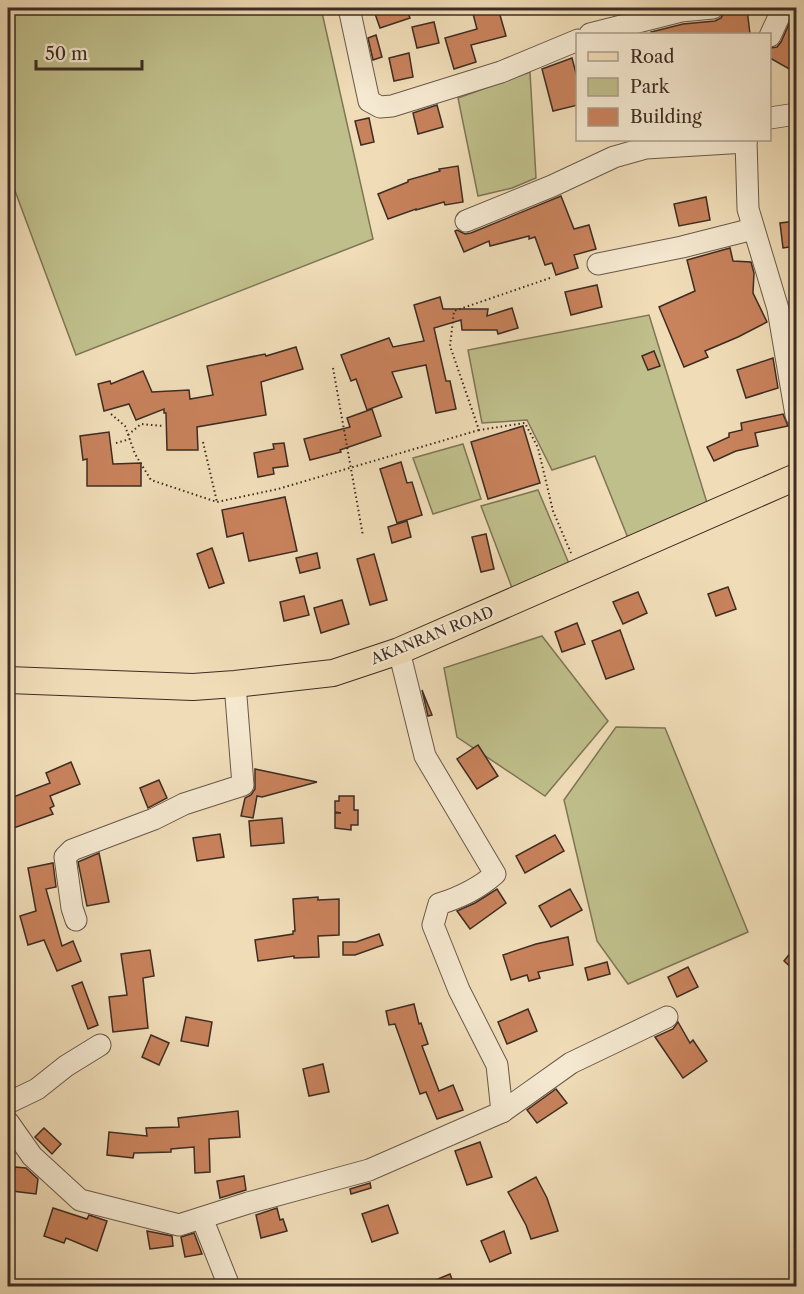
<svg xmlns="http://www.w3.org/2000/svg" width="804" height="1294" viewBox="0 0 804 1294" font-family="'Libre Caslon Text',serif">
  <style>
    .green { fill: #bfbf8b; stroke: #7e7657; stroke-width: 1.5 }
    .building { fill: #c8825c; stroke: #3d2c23; stroke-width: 1.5 }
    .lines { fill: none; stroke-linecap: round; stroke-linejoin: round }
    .minor-casing { stroke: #6a5848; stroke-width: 23 }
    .major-casing { stroke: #3d2c23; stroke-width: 28 }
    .path { stroke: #3d2c23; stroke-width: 2; stroke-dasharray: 1.5 3; stroke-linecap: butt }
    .minor { stroke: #f5e9d1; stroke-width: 21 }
    .major { stroke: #f0ddb8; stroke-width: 26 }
    .labels { text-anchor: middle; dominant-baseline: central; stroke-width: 4.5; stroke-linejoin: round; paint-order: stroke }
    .street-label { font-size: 15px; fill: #3d2c23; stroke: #f5e9d1 }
  </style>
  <rect width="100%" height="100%" fill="#f0ddb8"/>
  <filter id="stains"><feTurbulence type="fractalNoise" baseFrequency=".00333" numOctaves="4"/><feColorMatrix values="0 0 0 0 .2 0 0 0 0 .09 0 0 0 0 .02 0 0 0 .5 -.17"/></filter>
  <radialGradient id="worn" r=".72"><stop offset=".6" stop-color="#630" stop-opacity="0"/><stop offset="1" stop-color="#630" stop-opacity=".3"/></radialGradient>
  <g class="green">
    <path d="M8 8H321L373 239 76 355 8 172Z"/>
    <path d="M530 72 536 178 512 188 478 196 458 98Z"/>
    <path d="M649 315 708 506 628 538 595 456 552 470 527 420 482 423 468 350Z"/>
    <path d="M463 444 481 499 433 514 413 458Z"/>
    <path d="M538 490 570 566 512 588 481 506Z"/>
    <path d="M542 636 608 721 545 796 457 737 444 668Z"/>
    <path d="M616 727 665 728 748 932 628 984 597 941 564 800Z"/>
  </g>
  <g class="building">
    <path d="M373 8H406L410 18 380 28Z"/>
    <path d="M481 8H498L506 36 471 45 476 62 454 69 445 38 477 29 472 10Z"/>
    <path d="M796 8V60L791 70 770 58V48L777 47 781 42Z"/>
    <path d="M747 9 750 34H652L651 32 683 24 715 21 721 18 725 11Z"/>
    <path d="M434 22 439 43 417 48 412 27Z"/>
    <path d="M376 35 382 57 373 60 368 38Z"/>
    <path d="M409 53 413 77 394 81 389 58Z"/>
    <path d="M572 58 578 81V105L553 111 542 69Z"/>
    <path d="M437 105 443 127 418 134 413 113Z"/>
    <path d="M369 118 374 142 361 145 355 121Z"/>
    <path d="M458 166 463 202 445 205 444 202 416 210V209L388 219 378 194 408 182V180L440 171 439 169Z"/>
    <path d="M561 196 574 229 589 225 596 249 574 255 578 268 556 275 552 263 545 265 535 237 529 239V236L490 246 489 241 464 252 455 231 457 230 465 234 471 233Z"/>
    <path d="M706 197 710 220 679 226 674 204Z"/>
    <path d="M796 221V246L783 248 780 223Z"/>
    <path d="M730 248 733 261 751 262 754 273 753 293 767 322 738 337 705 351 708 357 684 367 659 307 695 291 687 260Z"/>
    <path d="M597 285 602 307 571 315 565 292Z"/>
    <path d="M440 297 443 309H488L487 316 512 308 518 328 498 334 497 330H462L461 320 434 328 446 381H450L456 409 436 413 426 365 392 372 402 397 367 410 356 379 351 381 341 355 389 338 393 347 424 341 414 305Z"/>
    <path d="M296 347 303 369 261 382 266 415 197 427 198 450H167L166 413H164V409L136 420 129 404 104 411 98 384 110 381 111 384 143 371 152 392 189 390 190 399 213 395 207 366 265 354 266 356Z"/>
    <path d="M654 351 660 366 648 370 642 356Z"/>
    <path d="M773 358 778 388 746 398 737 370Z"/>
    <path d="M372 409 381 436 340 450 341 452 310 460 304 439 350 427 347 418Z"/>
    <path d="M783 414 788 426 755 433 758 446 736 451 714 461 707 447 729 437V433L742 430 741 423Z"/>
    <path d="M523 426 540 483 488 499 471 442Z"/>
    <path d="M109 432 113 464 141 463V486H87V459L83 460 80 436Z"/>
    <path d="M284 443 288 466 273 468 274 474 258 477 254 453 274 449 273 444Z"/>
    <path d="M401 462 407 483 412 482 422 515 397 523 380 469Z"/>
    <path d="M285 497 297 551 249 561 243 533 227 537 222 510Z"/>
    <path d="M407 521 411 537 392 543 388 527Z"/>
    <path d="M486 534 494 569 481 572 472 537Z"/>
    <path d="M212 548 224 583 209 588 197 554Z"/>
    <path d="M317 553 320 568 300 573 296 558Z"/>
    <path d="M374 554 387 600 370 605 357 559Z"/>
    <path d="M728 587 736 609 716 616 708 594Z"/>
    <path d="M638 592 647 613 623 624 613 602Z"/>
    <path d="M304 596 309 615 284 621 280 602Z"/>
    <path d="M342 600 349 624 321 633 314 608Z"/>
    <path d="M577 623 585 644 562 652 555 632Z"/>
    <path d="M620 630 634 669 606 679 592 641Z"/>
    <path d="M422 690 432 715 428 716Z"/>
    <path d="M478 745 498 776 477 789 457 759Z"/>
    <path d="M71 762 80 784 50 796 54 806 50 808 53 814 8 830V799L50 783 46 773Z"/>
    <path d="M255 769 317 782 262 797 257 796 253 818 241 816 245 798 251 795 255 789Z"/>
    <path d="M159 780 167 798 148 808 140 788Z"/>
    <path d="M339 796H354V810H358V825H351V830L335 828V813H341L335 812V801H339Z"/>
    <path d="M282 818 284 843 251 846 249 821Z"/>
    <path d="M220 834 224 857 197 861 193 838Z"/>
    <path d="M555 835 564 851 525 873 516 856Z"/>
    <path d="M99 853 109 902 87 906 78 862Z"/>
    <path d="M53 863 56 887 46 889 62 946 73 941 81 961 57 971 44 940 28 945 20 916 36 911 28 868Z"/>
    <path d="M497 889 506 903 470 929 457 911 475 903Z"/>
    <path d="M570 889 582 910 551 927 539 906Z"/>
    <path d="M318 897V900L339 899V935L318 936 319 957 294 958V956L258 961 255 940 293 934V931H295L293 899Z"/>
    <path d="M379 934 383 945 355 955H343V942H356Z"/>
    <path d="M568 937 573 965 538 972 540 978 529 981 527 975 511 980 503 955 536 944Z"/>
    <path d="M796 946V972L784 961Z"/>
    <path d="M150 950 154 976 143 978 148 1028 113 1032 109 997 127 995 121 954Z"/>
    <path d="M607 962 610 974 588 980 585 968Z"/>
    <path d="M688 967 698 987 677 997 668 977Z"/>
    <path d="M82 982 98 1025 88 1029 72 986Z"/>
    <path d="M414 1004 419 1024 421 1023 428 1044 422 1046 439 1091 453 1085 463 1110 437 1119 426 1092 420 1094 395 1024 389 1025 386 1011Z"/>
    <path d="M528 1009 537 1031 507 1044 498 1022Z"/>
    <path d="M186 1017 212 1022 208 1046 181 1041Z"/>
    <path d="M678 1022 690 1043 693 1040 707 1061 683 1078 655 1037 673 1029Z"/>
    <path d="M151 1035 169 1043 159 1065 142 1057Z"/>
    <path d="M323 1064 329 1092 309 1096 303 1069Z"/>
    <path d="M556 1089 567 1103 537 1123 527 1110Z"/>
    <path d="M238 1111 240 1137 209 1139 210 1172 195 1173 194 1147 171 1149V1152L134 1153 133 1158 107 1155 109 1132 147 1136 146 1128 179 1127 178 1118Z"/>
    <path d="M44 1128 61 1144 52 1154 35 1137Z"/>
    <path d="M480 1142 492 1177 467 1185 455 1151Z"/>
    <path d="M15 1167 26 1168 38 1179 36 1194 12 1191Z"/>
    <path d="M244 1176 246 1190 220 1198 217 1181Z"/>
    <path d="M536 1177 547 1198 558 1231 531 1239 526 1225 508 1192Z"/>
    <path d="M370 1183 371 1188 351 1194 350 1189Z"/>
    <path d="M388 1205 398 1233 372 1242 362 1214Z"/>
    <path d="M53 1208 87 1219 89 1215 107 1221 97 1251 66 1238 64 1243 44 1236Z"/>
    <path d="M277 1208 280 1220 283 1219 287 1231 261 1238 256 1215Z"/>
    <path d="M147 1231 172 1236 173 1246 150 1249Z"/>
    <path d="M504 1231 511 1253 490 1262 481 1241Z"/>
    <path d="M194 1233 202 1254 185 1257 181 1237Z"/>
    <path d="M450 1274 455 1287H421V1286Z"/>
  </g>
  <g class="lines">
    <defs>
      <g id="minor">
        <path d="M349 8 369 101 380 107 392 106 501 72 578 40"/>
        <path d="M590 34 681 11 713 8"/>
        <path d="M770 36 783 8"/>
        <path d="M770 118 796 114"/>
        <path d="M746 140 748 209 778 309 796 415"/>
        <path d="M466 221 552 186 614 157 646 148 746 142"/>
        <path d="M598 264 682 247 753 229"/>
        <path d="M76 920 72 908 65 857 72 850 154 819 184 804 243 785 235 684"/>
        <path d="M8 1103 37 1089 66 1066 100 1045"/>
        <path d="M502 1112 571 1063 667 1017"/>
        <path d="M8 1122 32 1156 80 1200 179 1225 248 1203 369 1170 502 1112 497 1065 459 990 433 925 439 904C461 897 478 889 495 874L425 756 399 651"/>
        <path d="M202 1218 229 1286"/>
      </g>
      <path id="major" d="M8 680 193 687 235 684 333 673 399 651 796 477"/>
    </defs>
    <use href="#minor" class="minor-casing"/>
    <use href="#major" class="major-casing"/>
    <g class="path">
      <path d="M550 278 454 311 450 346 479 430 525 423 538 448 553 511 571 553"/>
      <path d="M333 368 363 536"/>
      <path d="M111 414 125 426 135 454 151 480 217 502 278 489 479 430"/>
      <path d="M128 435 141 424 163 426"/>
      <path d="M203 442 217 502"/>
      <path d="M116 443 130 439"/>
    </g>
    <use href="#minor" class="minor"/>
    <use href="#major" class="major"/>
  </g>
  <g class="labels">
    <g class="street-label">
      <text transform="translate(432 635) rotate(-22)">AKANRAN ROAD</text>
    </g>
  </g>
  <rect width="804" height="1294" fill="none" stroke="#f0ddb8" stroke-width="30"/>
  <rect x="9" y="9" width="786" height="1276" fill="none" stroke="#3d2c23" stroke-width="3"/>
  <rect x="15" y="15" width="774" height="1264" fill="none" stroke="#3d2c23" stroke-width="1.5"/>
  <rect x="576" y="33" width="195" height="108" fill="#f5e9d1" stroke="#ab9d8b" stroke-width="1.5"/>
  <rect x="588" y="52" width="30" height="9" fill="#f0ddb8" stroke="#ab9d8b" stroke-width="1.5"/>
  <text x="630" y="63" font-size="18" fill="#3d2c23">Road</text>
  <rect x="588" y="78" width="30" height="18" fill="#bfbf8b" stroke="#ab9d8b" stroke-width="1.5"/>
  <text x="630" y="93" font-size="18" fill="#3d2c23">Park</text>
  <rect x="588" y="108" width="30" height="18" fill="#c8825c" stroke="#ab9d8b" stroke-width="1.5"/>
  <text x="630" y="123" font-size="18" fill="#3d2c23">Building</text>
  <path d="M36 60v9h106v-9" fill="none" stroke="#3d2c23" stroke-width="3"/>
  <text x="45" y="60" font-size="18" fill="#3d2c23" stroke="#f5e9d1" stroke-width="4.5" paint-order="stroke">50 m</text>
  <rect width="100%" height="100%" filter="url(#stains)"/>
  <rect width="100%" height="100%" fill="url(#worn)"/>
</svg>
